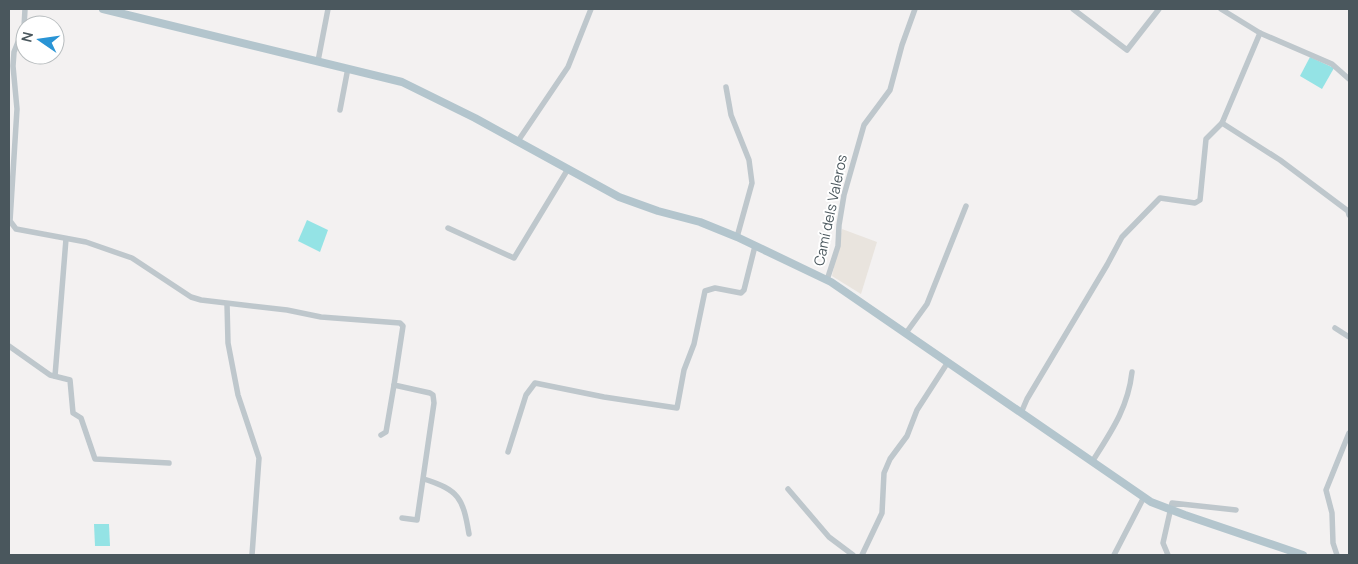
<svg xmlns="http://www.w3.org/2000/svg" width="1358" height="564" viewBox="0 0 1358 564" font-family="Manrope,sans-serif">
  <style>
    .commercial { fill: #e9e4de }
    .water { fill: #94e3e5 }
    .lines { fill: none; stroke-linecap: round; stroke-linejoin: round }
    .minor { stroke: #bec7cc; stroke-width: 5.5 }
    .major { stroke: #b3c5cd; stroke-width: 8 }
    .labels { text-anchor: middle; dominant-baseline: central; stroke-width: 4; stroke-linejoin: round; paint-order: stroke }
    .street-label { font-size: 14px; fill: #4a575d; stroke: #fff }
  </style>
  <rect width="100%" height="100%" fill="#f3f1f1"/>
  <path class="commercial" d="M842 229 877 242 861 294 832 276Z"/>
  <g class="water">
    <path d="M1310 57 1334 68 1322 89 1300 76Z"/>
    <path d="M307 220 328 230 320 252 298 241Z"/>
    <path d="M94 524H109L110 546H95Z"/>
  </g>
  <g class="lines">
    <g class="minor">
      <path d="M25 9 24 27 14 52 13 66 17 109 10 221 16 229 86 242 132 258 191 297 201 300 287 310 321 317 400 323 403 326 394 385 430 393 433 395 434 403 417 520 402 518"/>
      <path d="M1073 9 1127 50 1159 9"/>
      <path d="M1221 9 1260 33 1332 64 1349 79"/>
      <path d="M318 61 328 9"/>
      <path d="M726 87 731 115 749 160 752 183 737 237"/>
      <path d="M340 110 348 68"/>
      <path d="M1222 123 1280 160 1348 211 1349 215"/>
      <path d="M518 141 568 67 591 9"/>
      <path d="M448 228 514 258 568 169"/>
      <path d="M827 280 838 246 839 225 844 195 864 125 890 90 902 45 915 9"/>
      <path d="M227 304 228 343 238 395 259 458 252 555"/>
      <path d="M1335 328 1349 337"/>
      <path d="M906 333 927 304 966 206"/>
      <path d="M9 346 50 375 70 380 73 413 81 418 95 459 169 463"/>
      <path d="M55 376 66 239"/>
      <path d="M1021 413 1027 399 1107 265 1122 237 1160 198 1195 203 1200 200 1206 139 1222 123 1260 33"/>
      <path d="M381 435 386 432 394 385"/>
      <path d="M508 452 526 395 535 383 604 397 677 408 684 370 694 344 705 291 715 288 741 293 744 290 755 246"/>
      <path d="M1092 462C1111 432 1128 408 1132 372"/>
      <path d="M424 479C459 490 463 498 469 534"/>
      <path d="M788 489 829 537 853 555"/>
      <path d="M862 555 882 513 884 473 890 459 907 436 917 410 948 362"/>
      <path d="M1114 555 1144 497"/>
      <path d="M1168 555 1163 543 1172 503 1236 510"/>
      <path d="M1337 555 1333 543 1332 513 1326 490 1349 433"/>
    </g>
    <path class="major" d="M103 9 402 82 475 118 619 197 658 211 700 222 737 237 831 282 1151 502 1185 515 1303 555"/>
  </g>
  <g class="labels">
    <g class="street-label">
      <text transform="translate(830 210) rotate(-78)">Camí dels Valeros</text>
    </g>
  </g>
  <rect width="1358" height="564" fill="none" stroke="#4a575d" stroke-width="20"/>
  <g transform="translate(40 40) rotate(283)"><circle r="24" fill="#ffffff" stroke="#b7bcbe"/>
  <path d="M0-4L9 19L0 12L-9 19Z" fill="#2994d5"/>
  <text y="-8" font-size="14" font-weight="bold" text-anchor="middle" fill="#4a575d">N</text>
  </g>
</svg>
